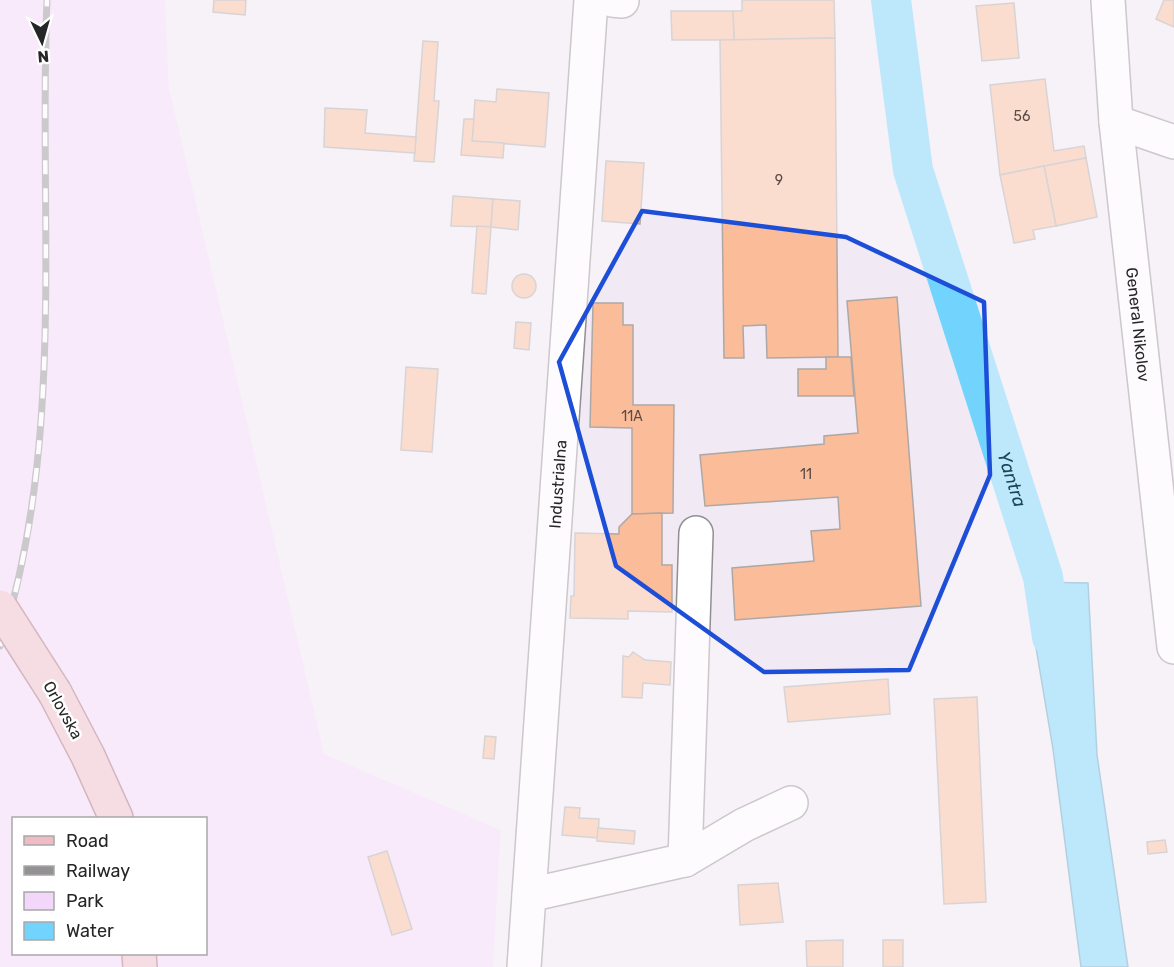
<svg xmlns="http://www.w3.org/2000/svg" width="1174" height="967" viewBox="0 0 1174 967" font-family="Rubik,sans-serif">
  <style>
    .built { fill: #f1e9f3 }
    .green { fill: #f3d7fb; fill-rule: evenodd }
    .water { fill: #72d4fd; stroke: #5ba0bd; stroke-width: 1.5 }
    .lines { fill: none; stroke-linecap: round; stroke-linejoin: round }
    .river { stroke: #72d4fd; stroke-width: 40 }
    .building { fill: #fbbc9a; stroke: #ada8a6; stroke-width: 1.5 }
    .minor-casing { stroke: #928f93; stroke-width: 36 }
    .major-casing { stroke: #a26975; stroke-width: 36 }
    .minor { stroke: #fff; stroke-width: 33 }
    .major { stroke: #efbbc5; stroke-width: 33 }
    .rail-casing { stroke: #939194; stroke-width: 7 }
    .rail { stroke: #fff; stroke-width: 4.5; stroke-dasharray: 14; stroke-linecap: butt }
    .major-bridge-casing { stroke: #a26975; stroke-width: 36; stroke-linecap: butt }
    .major-bridge { stroke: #efbbc5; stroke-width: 33 }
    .marked { fill: none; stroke: #1d4ed8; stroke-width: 4.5; stroke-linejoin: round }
    .labels { text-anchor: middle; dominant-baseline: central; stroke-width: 5; stroke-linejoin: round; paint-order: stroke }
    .number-label { font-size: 14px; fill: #5b4b44 }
    .street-label { font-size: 16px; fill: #262527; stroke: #fff }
    .water-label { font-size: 18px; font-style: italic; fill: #1b4657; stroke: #fff }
  </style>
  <rect width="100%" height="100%" fill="#fbf8fc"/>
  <path class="built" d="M165 0H1174V967H493L501 830 324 754 268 529 169 88Z"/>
  <path class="green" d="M0 0H165L169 88 324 754 501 830 493 967H0ZM14 818H206V954H14Z"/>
  <path class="water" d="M1025 582 1088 583 1097 755 1128 967H1081L1053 749Z"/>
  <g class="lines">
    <path class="river" id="s1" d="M891 0 913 170 1043 577 1052 637"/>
  </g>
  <g class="building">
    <path d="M214 0H246L245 15 213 12Z"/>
    <path d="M742 0H834L835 38 734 40 733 11H742Z"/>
    <path d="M1164 0H1174V27L1156 19Z"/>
    <path d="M1014 3 1019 58 982 61 976 6Z"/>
    <path d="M671 11H733L734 40H672Z"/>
    <path d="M835 38 838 357 767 358 766 325 743 326 744 358H724L720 40Z"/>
    <path d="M423 41 438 42 434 101H439L434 162 414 161Z"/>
    <path d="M1045 79 1054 151 1084 146 1086 158 1000 175 990 85Z"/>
    <path d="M497 89 549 93 545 147 472 141 475 100 496 102Z"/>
    <path d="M325 108 367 110 365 133 416 137 415 153 324 147Z"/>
    <path d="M464 119H474L472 141 504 143 503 158 461 155Z"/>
    <path d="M1086 158 1097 217 1056 226 1044 166Z"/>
    <path d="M606 161 644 163 640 224 602 221Z"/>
    <path d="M1044 166 1056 226 1033 230 1035 239 1014 243 1000 175Z"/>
    <path d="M453 196 493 199 491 227 451 226Z"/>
    <path d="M493 199 520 201 518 230 491 227Z"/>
    <path d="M477 226 491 227 486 294 472 293Z"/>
    <circle cx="524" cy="286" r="12"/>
    <path d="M897 297 921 606 735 620 732 568 814 561 811 531 840 529 838 497 705 506 700 455 824 444V436L858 433 847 301Z"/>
    <path d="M593 303H623V325H633V405H674L673 513 632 514V428L590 427Z"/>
    <path d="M516 322 531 323 529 350 514 348Z"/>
    <path d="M826 357H851L854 396H798V369H826Z"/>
    <path d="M406 367 438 369 432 452 401 450Z"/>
    <path d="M662 513V565H672V612L628 611V619L570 618 571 596H574L575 533 619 534V527L632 514Z"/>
    <path d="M633 652 645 660 671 662 670 685 643 683 642 698 622 697 623 656 629 657Z"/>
    <path d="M888 679 890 714 788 722 784 687Z"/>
    <path d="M977 697 986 902 944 904 934 699Z"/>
    <path d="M485 736 496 737 494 759 483 758Z"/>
    <path d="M565 807 580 808 579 818 599 819 598 838 562 835Z"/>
    <path d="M598 828 635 831 634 844 597 841Z"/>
    <path d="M1165 840 1167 852 1148 854 1147 842Z"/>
    <path d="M387 851 412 929 392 935 368 857Z"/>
    <path d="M778 883 783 922 740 925 738 885Z"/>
    <path d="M843 940V967H807L806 941Z"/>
    <rect x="883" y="940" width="20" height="27"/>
  </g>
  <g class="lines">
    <defs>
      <g id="minor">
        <path d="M612 0 622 1"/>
        <path id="s2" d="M1108 0 1116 122 1174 647"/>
        <path d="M1116 122 1174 142"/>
        <path d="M685 860 696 533"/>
        <path d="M529 895 685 860 744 825 791 803"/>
        <path id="s3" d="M524 967 591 0"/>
      </g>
      <g id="major">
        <path d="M55 693 88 756 116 818"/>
        <path d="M139 954 140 967"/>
      </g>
    </defs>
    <use href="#minor" class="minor-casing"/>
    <use href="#major" class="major-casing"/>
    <use href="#minor" class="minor"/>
    <use href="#major" class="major"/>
    <defs>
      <path id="rail" d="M0 646C67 440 38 213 47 0"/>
    </defs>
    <use href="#rail" class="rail-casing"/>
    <use href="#rail" class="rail"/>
    <defs>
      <path id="major-bridge" d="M0 607 55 693"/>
    </defs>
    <use href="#major-bridge" class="major-bridge-casing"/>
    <use href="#major-bridge" class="major-bridge"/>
  </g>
  <path d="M0 0H1174V967H0ZM642 211 846 237 984 302 990 475 909 670 764 672 616 566 559 362Z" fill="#fbf8fc" fill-opacity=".55" fill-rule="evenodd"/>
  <path class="marked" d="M642 211 846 237 984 302 990 475 909 670 764 672 616 566 559 362Z"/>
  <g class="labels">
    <g class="number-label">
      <text x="1022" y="116">56</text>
      <text x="779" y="180">9</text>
      <text x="632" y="416">11А</text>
      <text x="806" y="474">11</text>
    </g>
    <g class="street-label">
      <text stroke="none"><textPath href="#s2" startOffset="326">General Nikolov</textPath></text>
      <text stroke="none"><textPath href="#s3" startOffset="484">Industrialna</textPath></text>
      <text transform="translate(63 710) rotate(61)">Orlovska</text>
    </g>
    <g class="water-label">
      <text stroke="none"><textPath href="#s1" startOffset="496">Yantra</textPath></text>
    </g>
  </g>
  <rect x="12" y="817" width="195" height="138" fill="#ffffff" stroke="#a8a8a9" stroke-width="1.5"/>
  <rect x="24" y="836" width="30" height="9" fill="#efbbc5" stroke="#a8a8a9" stroke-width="1.5"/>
  <text x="66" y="847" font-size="18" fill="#262527">Road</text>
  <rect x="24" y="866" width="30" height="9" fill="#939194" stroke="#a8a8a9" stroke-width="1.5"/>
  <text x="66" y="877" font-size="18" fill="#262527">Railway</text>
  <rect x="24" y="892" width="30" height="18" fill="#f3d7fb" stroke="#a8a8a9" stroke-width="1.5"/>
  <text x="66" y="907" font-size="18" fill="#262527">Park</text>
  <rect x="24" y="922" width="30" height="18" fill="#72d4fd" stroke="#a8a8a9" stroke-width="1.5"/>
  <text x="66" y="937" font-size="18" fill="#262527">Water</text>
  <g transform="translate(42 42) rotate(175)" stroke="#ffffff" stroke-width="4.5" paint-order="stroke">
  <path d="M0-4.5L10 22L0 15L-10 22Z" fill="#262527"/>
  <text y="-9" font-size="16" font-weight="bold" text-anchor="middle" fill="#262527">N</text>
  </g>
</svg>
